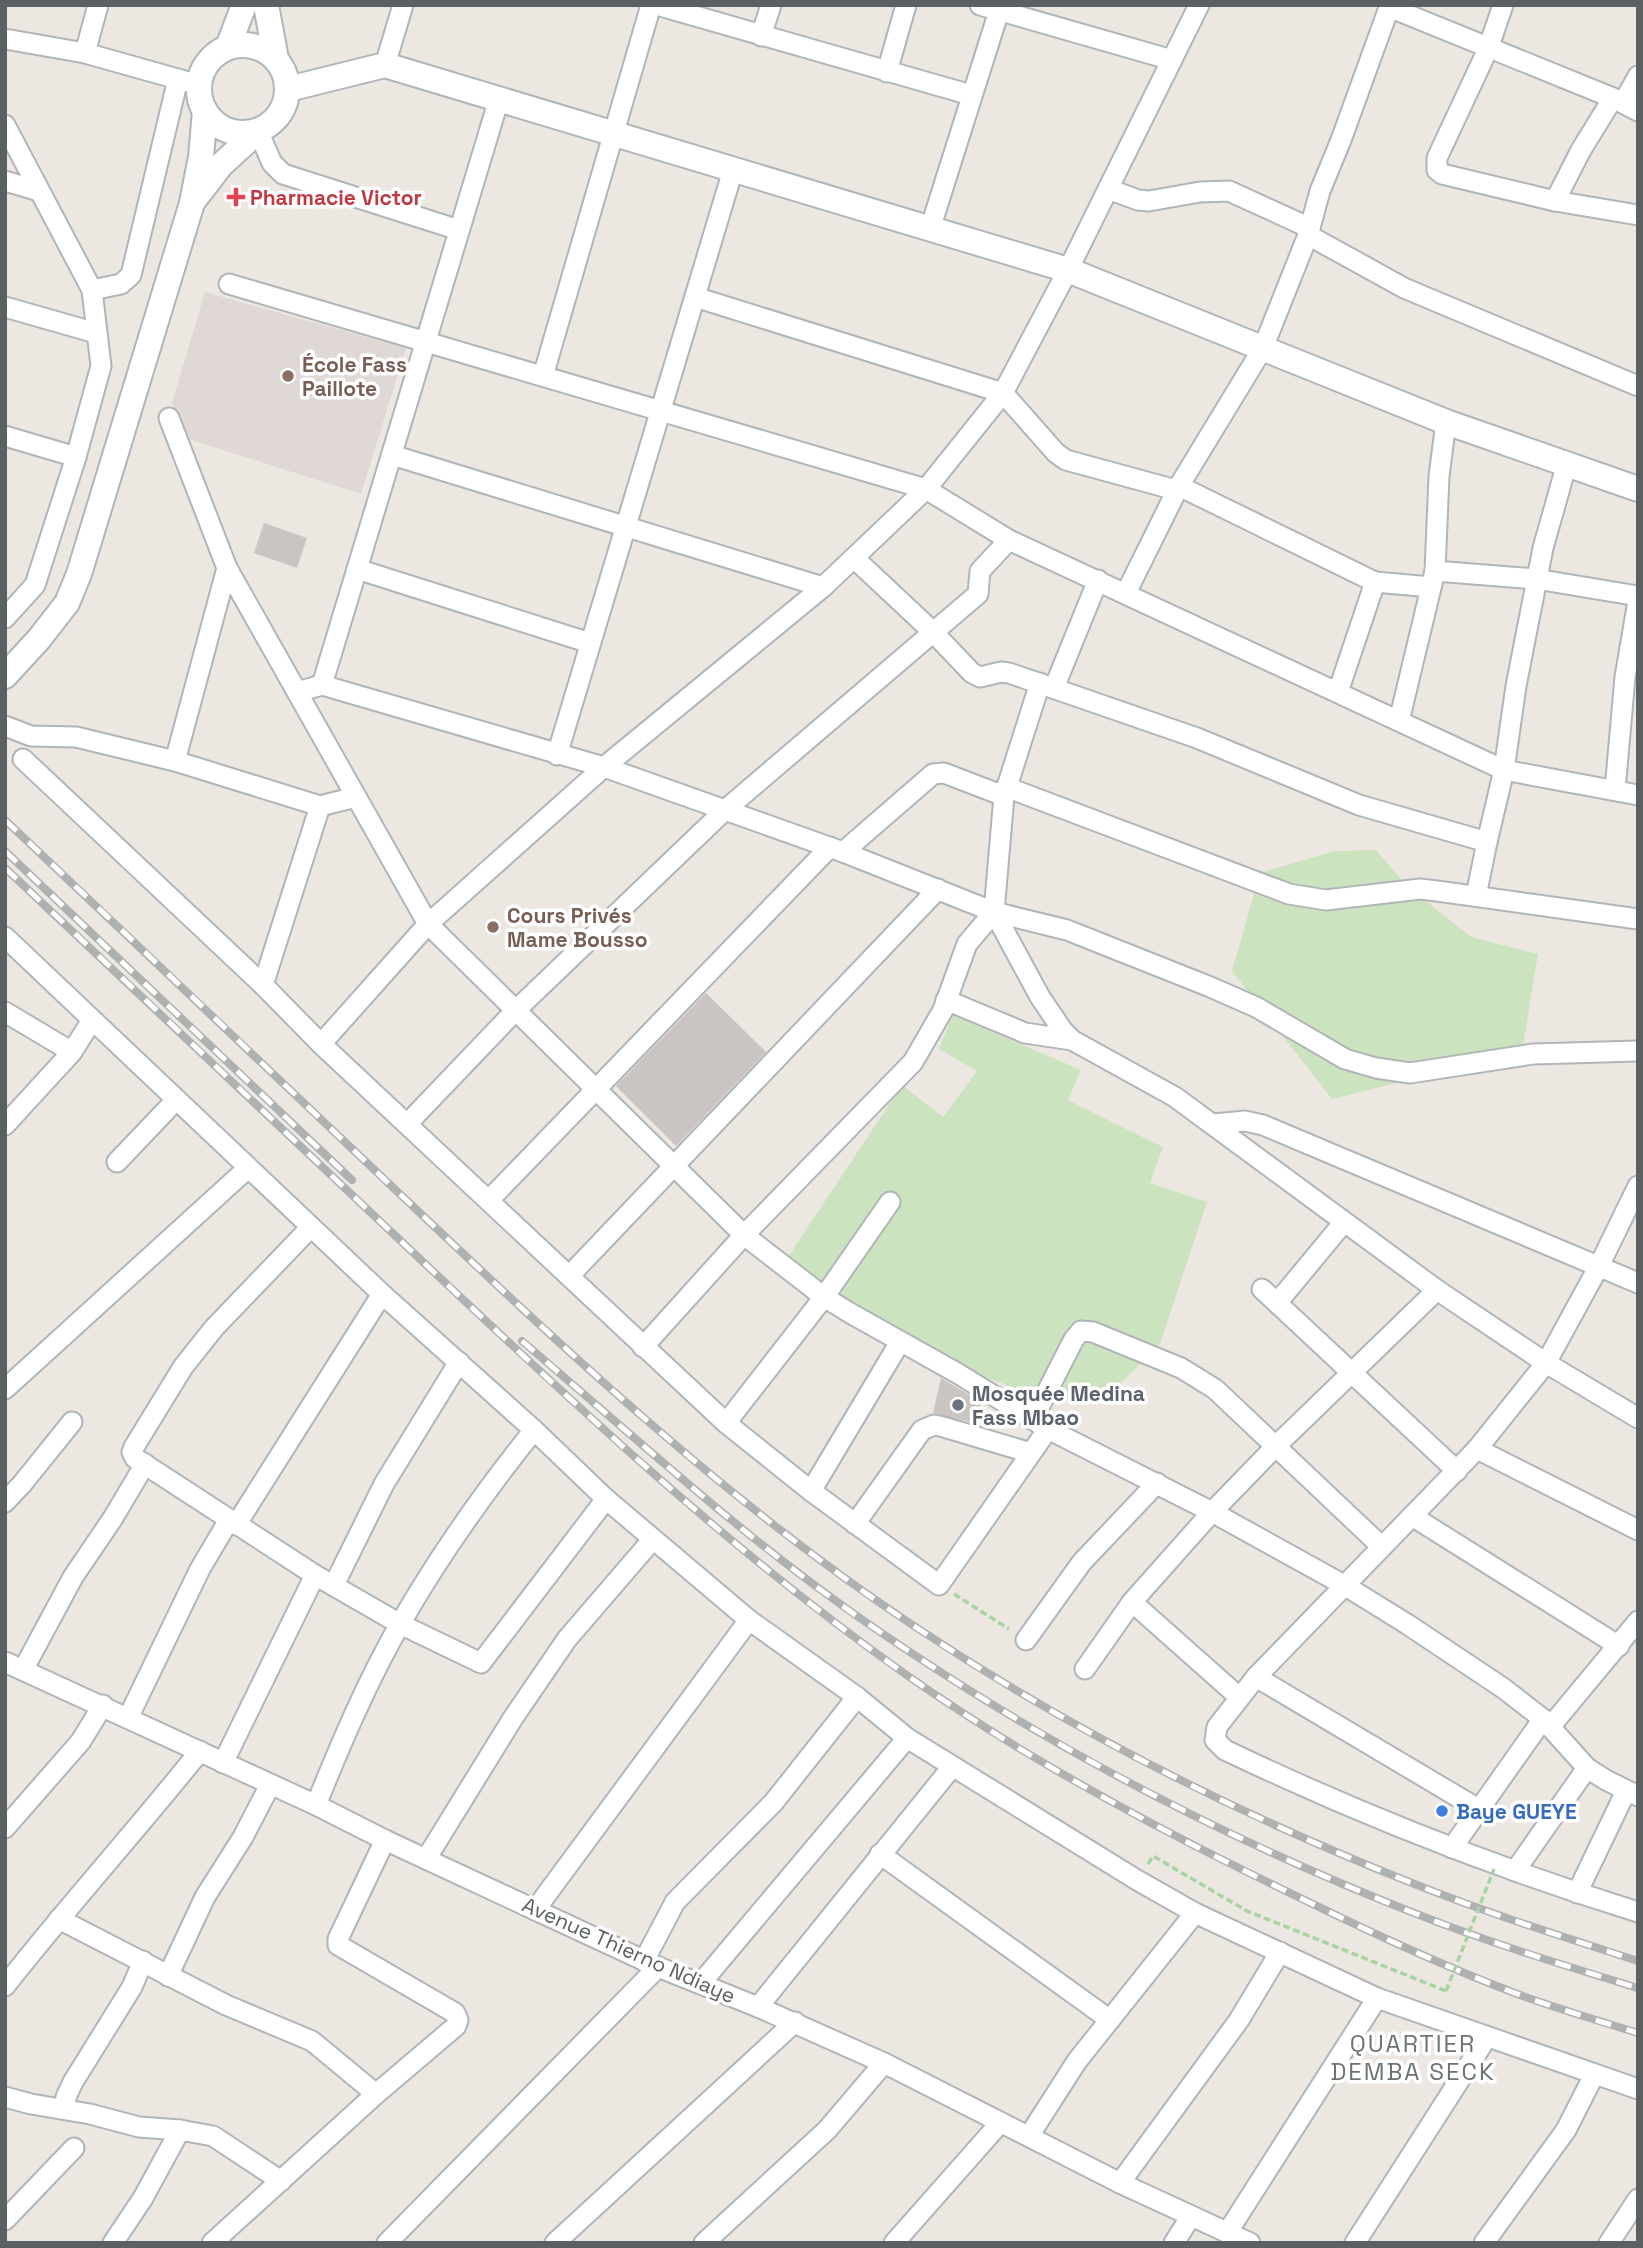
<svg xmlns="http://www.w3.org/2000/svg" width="1643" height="2248" viewBox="0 0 1643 2248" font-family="'Space Grotesk',sans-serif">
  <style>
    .education { fill: #dfd8d4 }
    .green { fill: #cce3c0 }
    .building { fill: #cac4c2 }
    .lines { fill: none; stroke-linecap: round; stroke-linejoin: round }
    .minor-casing { stroke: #b0b5b7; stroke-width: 23 }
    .tertiary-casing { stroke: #b0b5b7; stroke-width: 28 }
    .path { stroke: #a8d4a4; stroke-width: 3.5; stroke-dasharray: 7 3.5; stroke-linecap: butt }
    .minor { stroke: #fff; stroke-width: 19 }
    .tertiary { stroke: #fff; stroke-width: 24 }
    .rail-casing { stroke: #afb0b0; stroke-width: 8 }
    .rail { stroke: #fff; stroke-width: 5; stroke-dasharray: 16; stroke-linecap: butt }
    .path-bridge { stroke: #a8d4a4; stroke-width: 3.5; stroke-dasharray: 7 3.5; stroke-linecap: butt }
    .health-dot { fill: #e0444e; stroke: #fff; stroke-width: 2.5 }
    .education-dot { fill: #8d6e63; stroke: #fff; stroke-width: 2.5 }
    .worship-dot { fill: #6b7280; stroke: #fff; stroke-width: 2.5 }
    .shop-dot { fill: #3f7fe0; stroke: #fff; stroke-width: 2.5 }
    .labels { text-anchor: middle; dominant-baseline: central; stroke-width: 7; stroke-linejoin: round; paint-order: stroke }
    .health-label { font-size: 21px; font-weight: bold; fill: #be3a42; stroke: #fff; text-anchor: start }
    .education-label { font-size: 21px; font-weight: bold; fill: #785e54; stroke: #fff; text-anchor: start }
    .worship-label { font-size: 21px; font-weight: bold; fill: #5b616d; stroke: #fff; text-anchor: start }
    .shop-label { font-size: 21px; font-weight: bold; fill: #366cbe; stroke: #fff; text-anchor: start }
    .street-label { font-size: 21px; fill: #5b6162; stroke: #fff }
    .quarter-label { font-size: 24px; letter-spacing: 2px; fill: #6c7374; stroke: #fff }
  </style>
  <rect width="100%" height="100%" fill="#ede7e2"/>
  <path class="education" d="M205 292 406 348 361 494 186 438 172 403Z"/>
  <g class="green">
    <path d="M1376 850 1406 885 1471 937 1538 954 1522 1052 1332 1099 1232 971 1260 873 1334 851Z"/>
    <path d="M953 1015 1081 1070 1068 1100 1163 1147 1150 1183 1207 1202 1160 1344 1113 1391 1052 1402 977 1374 854 1311 786 1260 902 1085 943 1117 977 1071 939 1049Z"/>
  </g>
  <g class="building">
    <path d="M264 523 307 538 297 568 254 553Z"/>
    <path d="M706 993 766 1052 676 1146 616 1086Z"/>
    <path d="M941 1378 981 1402 978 1424 933 1413Z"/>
  </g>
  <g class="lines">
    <defs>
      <g id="minor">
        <path d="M657 5 971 95"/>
        <path d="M980 5 1172 60"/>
        <path d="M1503 5 1488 49 1437 158V170L1442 174 1555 201 1638 215"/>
        <path d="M1389 7 1613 98 1638 111"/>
        <path d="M761 36 771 5"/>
        <path d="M5 39 85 53 199 85"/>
        <path d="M85 53 98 5"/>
        <path d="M385 65 403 5"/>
        <path d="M887 72 906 5"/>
        <path d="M1623 103 1638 76"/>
        <path d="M5 125 92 290 101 366 76 457 35 585 5 618"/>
        <path d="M258 131 272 163 283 174 459 230"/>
        <path d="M5 181 39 191"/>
        <path d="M1108 189 1138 200 1149 201 1200 192 1229 191 1310 228"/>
        <path d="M1555 201 1581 150 1613 98"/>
        <path d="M930 229 999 11"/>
        <path d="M1308 235 1404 288 1638 386"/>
        <path d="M229 284 926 489 1009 540 1504 770 1516 686 1543 548 1567 463"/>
        <path d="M92 290 121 284 131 275 178 79"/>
        <path d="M695 297 1003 393 1056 453 1066 460 1176 490"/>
        <path d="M5 307 96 333"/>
        <path d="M543 376 651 5"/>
        <path d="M169 418 227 568 428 924 744 1235 824 1297 850 1313 957 1373 1048 1429 1212 1512 1344 1585 1407 1624 1503 1688 1543 1719 1587 1768 1606 1780 1638 1796"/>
        <path d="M1446 422 1439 476 1435 571 1536 579 1638 596"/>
        <path d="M5 436 76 457"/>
        <path d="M392 455 823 587"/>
        <path d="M1179 486 1375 582 1338 692"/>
        <path d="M854 558 933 632 972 673 980 677 1001 672 1009 673 1197 738 1359 805 1487 842 1504 770 1638 795"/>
        <path d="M357 569 590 643"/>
        <path d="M1375 582 1431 587"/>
        <path d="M1126 593 1179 486 1263 348 1308 235 1320 191 1341 140 1390 5"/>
        <path d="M1040 683 1004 796 994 912 1040 997 1063 1031 1072 1040 1175 1097 1437 1290 1546 1363 1638 1418"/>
        <path d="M322 685 499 99"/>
        <path d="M1054 688 1098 580"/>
        <path d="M297 692 322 685 604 767 843 852 994 912 1067 930 1208 986 1256 1007 1345 1059 1376 1068 1410 1073 1533 1054 1638 1051"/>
        <path d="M1399 721 1435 571"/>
        <path d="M5 726 31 736 76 737 175 761 320 806 356 797"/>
        <path d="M557 755 733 170"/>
        <path d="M23 759 263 985 321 1044 726 1423 811 1491 939 1585 1048 1429"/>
        <path d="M175 761 227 568"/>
        <path d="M1006 787 1289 894 1326 900 1420 889 1437 891 1638 919"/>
        <path d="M1615 790 1625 677 1638 601"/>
        <path d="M843 852 933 774 944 773 1004 796"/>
        <path d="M1476 896 1487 842"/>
        <path d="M5 937 382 1294 534 1430 606 1499 749 1620 857 1697 907 1738 1137 1880 1195 1913 1377 1998 1638 2089"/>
        <path d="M263 985 320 806"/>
        <path d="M946 1000 1025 1033 1072 1040"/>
        <path d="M5 1012 72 1052"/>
        <path d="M321 1044 428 924 604 767 823 587 926 489 1003 393 1068 270 1199 5"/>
        <path d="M408 1123 516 1010 725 810 978 594 980 571 1009 540"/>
        <path d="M1214 1124 1245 1121 1263 1125 1638 1283"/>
        <path d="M5 1125 72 1052 92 1020"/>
        <path d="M117 1162 176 1100"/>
        <path d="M1638 1186 1599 1266 1546 1363 1477 1449 1256 1677 1217 1727 1215 1740 1225 1750C1359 1814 1496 1868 1638 1912"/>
        <path d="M489 1200 830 847"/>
        <path d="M311 1227 214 1328 183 1367 134 1447 132 1452 135 1458 315 1575 400 1624 481 1663 606 1499"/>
        <path d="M570 1275 938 889"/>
        <path d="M1262 1289 1457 1471"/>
        <path d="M1277 1303 1344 1222"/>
        <path d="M643 1347 744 1235 913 1062 943 1010 967 944 994 912"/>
        <path d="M5 1389 248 1168"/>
        <path d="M1033 1419 1074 1339 1081 1331 1093 1332 1181 1368 1215 1389 1381 1546"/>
        <path d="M726 1423 824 1297 890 1202"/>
        <path d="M1477 1449 1638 1530"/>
        <path d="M811 1491 900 1342"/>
        <path d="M5 1502 22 1484 72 1422"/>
        <path d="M1412 1516 1619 1646"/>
        <path d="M855 1524 922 1430 934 1425 940 1426 1031 1453"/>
        <path d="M236 1525 382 1294"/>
        <path d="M334 1585 384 1484 459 1362"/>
        <path d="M1132 1602 1239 1697"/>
        <path d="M1026 1640 1082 1562 1157 1483"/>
        <path d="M5 1662 316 1805 385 1840 658 1967 758 2007 884 2063 1120 2183 1250 2243"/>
        <path d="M1085 1669 1132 1602 1212 1512 1276 1446 1437 1290"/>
        <path d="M23 1670 73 1577 113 1518 145 1464"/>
        <path d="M1256 1677 1480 1810"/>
        <path d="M128 1718 200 1569 229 1520"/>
        <path d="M1550 1727 1638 1621"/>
        <path d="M223 1763 315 1575"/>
        <path d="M316 1805C341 1743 367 1682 400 1624 439 1556 485 1491 534 1430"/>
        <path d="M5 1828 81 1741 103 1705"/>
        <path d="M1452 1848 1543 1719"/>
        <path d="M880 1854 1110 2020"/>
        <path d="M426 1859 513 1718 567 1639 653 1539"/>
        <path d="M1515 1871 1587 1768"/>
        <path d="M1577 1893 1626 1791"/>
        <path d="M535 1910 749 1620"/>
        <path d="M59 1919 226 2005 312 2041 376 2094"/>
        <path d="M644 1961 675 1902 773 1803 857 1697"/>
        <path d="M168 1976 205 1897 243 1837 270 1785"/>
        <path d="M701 1983 907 1738"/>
        <path d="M5 1986C68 1906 136 1831 200 1751"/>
        <path d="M758 2007 952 1767"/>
        <path d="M5 2097 31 2104 90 2114 139 2127 180 2130 213 2136 281 2181"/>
        <path d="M65 2109 66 2097 73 2082 132 1987 143 1961"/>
        <path d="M1029 2136 1077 2061 1195 1913"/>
        <path d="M1120 2183 1239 2020 1280 1952"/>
        <path d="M5 2220 74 2148"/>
        <path d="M1227 2233 1377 1998"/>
        <path d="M113 2243 143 2198 180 2130"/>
        <path d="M212 2243 376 2094 456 2026 458 2020 455 2013 338 1945V1939L385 1840"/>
        <path d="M387 2243 658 1967"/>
        <path d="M555 2243 795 2022"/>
        <path d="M704 2243 827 2130 884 2063"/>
        <path d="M894 2243 1000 2123"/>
        <path d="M1174 2243 1191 2216"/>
        <path d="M1355 2243 1487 2037"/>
        <path d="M1484 2243 1566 2130 1594 2075"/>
        <path d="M1609 2243 1638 2199"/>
      </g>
      <g id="tertiary">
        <path d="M266 5 276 59"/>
        <circle cx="243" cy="89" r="44"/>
        <path d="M228 47 244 5"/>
        <path d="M288 89 385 65 1068 270 1446 422 1638 489"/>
        <path d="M194 200 221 165 258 131"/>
        <path d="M5 676 39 639 67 603 79 574 192 203 201 157 205 111"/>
      </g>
    </defs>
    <use href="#minor" class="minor-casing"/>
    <use href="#tertiary" class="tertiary-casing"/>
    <g class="path">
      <path d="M954 1594 1009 1629"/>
      <path d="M1148 1864 1153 1856 1247 1911 1446 1991"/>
    </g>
    <use href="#minor" class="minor"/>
    <use href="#tertiary" class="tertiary"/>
    <defs>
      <g id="rail">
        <path d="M5 820C138 945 270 1071 402 1196 564 1349 728 1503 914 1626 1072 1731 1241 1816 1417 1885 1490 1914 1564 1937 1638 1961"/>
        <path d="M5 851 352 1180"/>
        <path d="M5 868C144 998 282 1129 420 1259 576 1406 733 1553 908 1676 1014 1750 1127 1813 1243 1870 1337 1916 1432 1963 1531 1999 1566 2011 1602 2022 1638 2033"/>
        <path d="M522 1341C635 1437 745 1539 867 1623 1036 1740 1222 1838 1414 1913 1487 1942 1563 1965 1638 1988"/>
      </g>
    </defs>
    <use href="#rail" class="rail-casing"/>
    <use href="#rail" class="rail"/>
    <path class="path-bridge" d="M1446 1991 1494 1869"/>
  </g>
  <path class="health-dot" d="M232.5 186.5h7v7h7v7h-7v7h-7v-7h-7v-7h7z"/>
  <g class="education-dot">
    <circle cx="288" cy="376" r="7"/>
    <circle cx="493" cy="927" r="7"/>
  </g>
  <circle class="worship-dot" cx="958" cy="1405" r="7"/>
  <circle class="shop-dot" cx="1442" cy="1811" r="7"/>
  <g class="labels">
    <g class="health-label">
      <text x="250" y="197">Pharmacie Victor</text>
    </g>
    <g class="education-label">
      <text x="302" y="364">École Fass<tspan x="302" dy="24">Paillote</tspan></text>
      <text x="507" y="915">Cours Privés<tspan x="507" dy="24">Mame Bousso</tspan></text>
    </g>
    <g class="worship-label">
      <text x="972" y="1393">Mosquée Medina<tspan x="972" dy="24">Fass Mbao</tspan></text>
    </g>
    <g class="shop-label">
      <text x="1456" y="1811">Baye GUEYE</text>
    </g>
    <g class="street-label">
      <text transform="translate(629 1950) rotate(24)">Avenue Thierno Ndiaye</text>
    </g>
    <g class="quarter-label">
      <text x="1413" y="2043">QUARTIER<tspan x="1413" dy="28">DEMBA SECK</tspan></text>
    </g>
  </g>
  <rect width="1643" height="2248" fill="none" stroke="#5b6162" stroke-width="14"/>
</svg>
